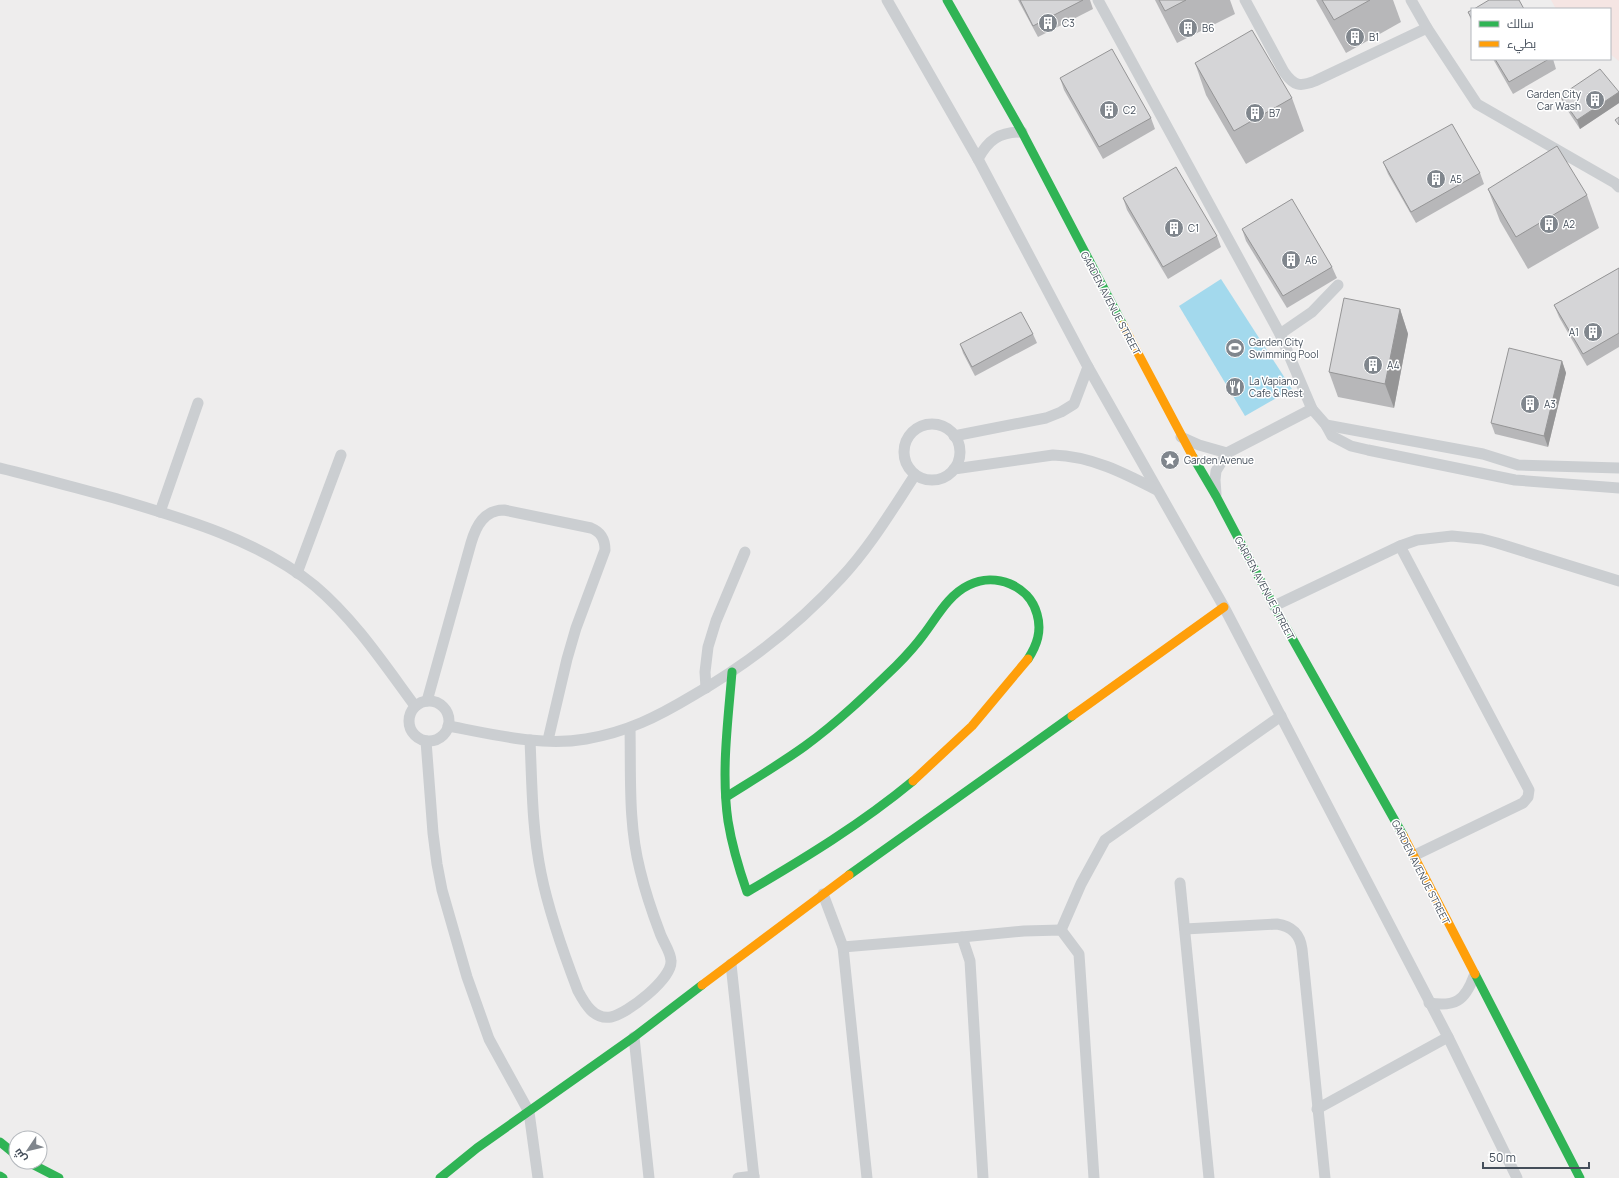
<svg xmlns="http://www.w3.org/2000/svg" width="1619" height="1178" viewBox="0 0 1619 1178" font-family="Manrope,Cairo,sans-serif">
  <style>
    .medical { fill: #f5e5e3 }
    .water { fill: #a3d9ed }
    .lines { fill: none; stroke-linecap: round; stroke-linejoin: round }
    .street { stroke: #cbced1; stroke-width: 11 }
    .fast { stroke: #30b455; stroke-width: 9 }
    .slow { stroke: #ff9f0a; stroke-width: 9 }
    .wall { fill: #b7b7b9 }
    .shaded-wall { fill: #959596 }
    .building { fill: #d5d5d7; stroke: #959596 }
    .labels { text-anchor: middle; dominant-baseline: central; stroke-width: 3; stroke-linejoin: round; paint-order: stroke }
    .poi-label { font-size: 10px; fill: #444e5a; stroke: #fff; text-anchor: start }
    .street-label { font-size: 10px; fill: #444e5a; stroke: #fff }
  </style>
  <rect width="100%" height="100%" fill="#eeeded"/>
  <path class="medical" d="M1551 0H1619V61L1610 54V9H1556Z"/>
  <path class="water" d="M1221 279 1292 389 1245 416 1179 306Z"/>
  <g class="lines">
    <g class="street">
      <path d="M887 0 978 159 1088 367 1224 607 1448 1037 1517 1178"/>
      <path d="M1098 0 1280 334 1312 409 1326 425 1332 436 1351 446 1368 450 1515 480 1619 488"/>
      <path d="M1245 0 1284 72C1294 86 1300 87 1315 81L1427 28"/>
      <path d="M1411 0 1427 28 1477 104 1615 183 1619 187"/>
      <path d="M978 159C988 140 999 132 1022 132"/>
      <path d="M1280 334 1312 312 1338 285"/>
      <circle cx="932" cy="452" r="28"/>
      <path d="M1326 425 1483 454 1518 465 1619 468"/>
      <path d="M954 436 1046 418 1061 412 1074 404 1088 367"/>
      <path d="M1181 437 1199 445 1227 453"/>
      <path d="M0 468C38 477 76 488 114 498 182 518 259 540 315 586 355 620 384 664 415 706"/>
      <path d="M954 469 1053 455C1091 456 1124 473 1157 490"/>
      <path d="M1216 494 1215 480 1216 471 1227 453 1312 409"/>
      <path d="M160 512 198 403"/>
      <path d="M1400 546 1529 790 1528 797 1523 803 1413 856"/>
      <path d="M297 573 341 455"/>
      <path d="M1274 606 1400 546 1417 540 1452 536 1482 539 1497 543 1619 581"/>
      <path d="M706 688 705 672 708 647 716 621 745 552"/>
      <circle cx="429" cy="721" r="20"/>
      <path d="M427 701 471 543C476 526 484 510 504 510L591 528C601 532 605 539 605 550L576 628 567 659 548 740"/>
      <path d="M448 726C493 734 541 747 586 739 627 732 657 717 692 696 748 664 798 625 841 578 870 547 892 510 915 475"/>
      <path d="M530 740C532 784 532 829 541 873 549 913 563 952 578 991 585 1004 594 1020 611 1017 627 1014 672 979 671 961 671 952 663 942 660 933 652 912 645 891 640 870 628 823 631 775 630 728"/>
      <path d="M426 741 433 833 437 864 442 890 467 977 489 1039 529 1112 538 1178"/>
      <path d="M1180 883 1209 1178"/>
      <path d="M823 894 843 947 867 1178"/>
      <path d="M1185 929 1277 924C1291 926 1300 934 1302 949L1325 1178"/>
      <path d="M1061 930 1081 884 1105 840 1281 716"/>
      <path d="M962 937 970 961 983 1178"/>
      <path d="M843 947 962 937 1024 931 1061 930 1079 954 1094 1178"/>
      <path d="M731 964 754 1178"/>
      <path d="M1429 1003C1455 1007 1465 1001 1474 976"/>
      <path d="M634 1037 649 1178"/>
      <path d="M1317 1109 1448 1037"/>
      <path d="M738 1178 754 1176"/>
    </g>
    <g class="fast">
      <path d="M947 0 1022 132 1123 325"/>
      <path d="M1193 457 1216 496 1274 606 1403 835"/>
      <path d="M732 672C728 721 721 772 728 821 732 846 739 869 747 892 805 858 861 824 913 781"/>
      <path d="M726 797C753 780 780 764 805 746 838 722 867 694 896 666 906 656 916 645 924 634 937 617 948 595 969 585 995 572 1029 585 1037 614 1042 631 1037 645 1028 659"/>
      <path d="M849 875 1072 716"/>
      <path d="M1475 974 1580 1178"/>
      <path d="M0 1142 16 1155"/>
      <path d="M28 1162 59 1178"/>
      <path d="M0 1176 3 1178"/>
      <path d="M440 1178 477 1148 634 1037 702 985"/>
    </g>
    <g class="slow">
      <path d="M1123 325 1193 457"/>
      <path d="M1072 716 1224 607"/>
      <path d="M913 781 972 726 1028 659"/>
      <path d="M1403 835 1475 974"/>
      <path d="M702 985 849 875"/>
    </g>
  </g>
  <g class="wall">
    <path d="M1018 0H1090L1093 9 1038 37Z"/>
    <path d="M1155 0H1230L1235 14 1177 43Z"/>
    <path d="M1316 0H1393L1401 22 1346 53Z"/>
    <path d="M1472 10V23L1468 12Z"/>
    <path d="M1493 59H1553L1556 69 1513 94Z"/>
    <path d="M1195 63 1292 98 1304 131 1246 164 1206 95Z"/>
    <path d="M1060 78 1151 118 1155 129 1103 159 1064 90Z"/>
    <path d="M1619 92V103L1580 129 1564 105 1560 96Z"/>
    <path d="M1383 162 1480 173 1484 184 1416 223 1388 174Z"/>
    <path d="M1488 189 1587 195 1599 228 1528 269 1500 221Z"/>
    <path d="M1123 198 1217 236 1221 247 1168 279 1127 210Z"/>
    <path d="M1242 229 1332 267 1337 278 1287 308 1246 241Z"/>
    <path d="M1619 268V347L1587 366 1559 317 1554 305Z"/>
    <path d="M1400 309 1408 334 1394 408 1338 397 1329 372Z"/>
    <path d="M1033 334 1037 343 975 376 963 353 960 344Z"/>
    <path d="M1562 361 1566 373 1548 447 1495 434 1491 423Z"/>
  </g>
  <g class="shaded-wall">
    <path d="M1619 92V103L1580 129 1577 120Z"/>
    <path d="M1400 309 1408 334 1394 408 1385 384Z"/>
    <path d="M1562 361 1566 373 1548 447 1544 436Z"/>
  </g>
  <g class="building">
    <path d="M1020 0H1083L1033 26Z"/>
    <path d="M1159 0H1186L1165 11Z"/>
    <path d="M1322 0H1370L1334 20Z"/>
    <path d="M1489 0H1519L1524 9H1474Z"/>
    <path d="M1472 10V19L1468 12Z"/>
    <path d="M1252 30 1292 98 1234 131 1195 63Z"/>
    <path d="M1112 49 1151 118 1099 147 1060 78Z"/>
    <path d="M1495 59H1549L1509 82Z"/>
    <path d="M1600 69 1619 92 1577 120 1560 96Z"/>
    <path d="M1619 117V125L1615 120Z"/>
    <path d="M1452 124 1480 173 1411 212 1383 162Z"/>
    <path d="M1557 146 1587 195 1516 237 1488 189Z"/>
    <path d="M1176 167 1217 236 1163 267 1123 198Z"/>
    <path d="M1292 199 1332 267 1283 296 1242 229Z"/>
    <path d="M1619 268V333L1583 354 1554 305Z"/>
    <path d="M1344 298 1400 309 1385 384 1329 372Z"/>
    <path d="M1021 312 1033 334 972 367 960 344Z"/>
    <path d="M1509 348 1562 361 1544 436 1491 423Z"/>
  </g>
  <defs>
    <symbol id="building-disc" viewBox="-11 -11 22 22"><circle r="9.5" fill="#80868d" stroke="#fff"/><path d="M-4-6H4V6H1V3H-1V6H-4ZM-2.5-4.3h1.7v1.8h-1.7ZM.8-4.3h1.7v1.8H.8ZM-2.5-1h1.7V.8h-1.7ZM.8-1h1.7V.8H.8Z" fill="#fff"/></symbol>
    <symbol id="stadium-disc" viewBox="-11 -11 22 22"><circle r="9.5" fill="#80868d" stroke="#fff"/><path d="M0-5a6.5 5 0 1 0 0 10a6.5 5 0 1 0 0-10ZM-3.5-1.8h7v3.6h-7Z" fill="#fff"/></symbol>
    <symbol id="restaurant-disc" viewBox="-11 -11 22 22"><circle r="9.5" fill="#80868d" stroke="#fff"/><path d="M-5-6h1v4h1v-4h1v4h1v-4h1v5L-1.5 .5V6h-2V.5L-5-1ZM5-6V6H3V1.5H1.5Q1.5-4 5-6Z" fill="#fff"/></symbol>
    <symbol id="sight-disc" viewBox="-11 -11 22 22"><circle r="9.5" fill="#80868d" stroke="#fff"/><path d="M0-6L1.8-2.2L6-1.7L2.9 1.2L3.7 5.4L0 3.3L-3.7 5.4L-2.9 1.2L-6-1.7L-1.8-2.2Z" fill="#fff"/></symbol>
  </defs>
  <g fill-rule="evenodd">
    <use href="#building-disc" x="1037" y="12" width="22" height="22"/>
    <use href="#building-disc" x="1177" y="17" width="22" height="22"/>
    <use href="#building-disc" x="1344" y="26" width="22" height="22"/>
    <use href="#building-disc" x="1584" y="89" width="22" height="22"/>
    <use href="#building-disc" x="1098" y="99" width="22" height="22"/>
    <use href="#building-disc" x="1244" y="102" width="22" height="22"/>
    <use href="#building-disc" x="1425" y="168" width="22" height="22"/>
    <use href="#building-disc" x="1538" y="213" width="22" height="22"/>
    <use href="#building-disc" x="1163" y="217" width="22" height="22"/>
    <use href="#building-disc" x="1280" y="249" width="22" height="22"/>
    <use href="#building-disc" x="1582" y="321" width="22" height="22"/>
    <use href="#stadium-disc" x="1224" y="337" width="22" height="22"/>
    <use href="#building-disc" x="1362" y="354" width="22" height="22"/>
    <use href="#restaurant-disc" x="1224" y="376" width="22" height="22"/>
    <use href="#building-disc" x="1519" y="393" width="22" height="22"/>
    <use href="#sight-disc" x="1159" y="449" width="22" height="22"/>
  </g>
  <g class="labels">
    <g class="poi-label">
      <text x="1062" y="23">C3</text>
      <text x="1202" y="28">B6</text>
      <text x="1369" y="37">B1</text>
      <text x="1581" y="94" text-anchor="end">Garden City<tspan x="1581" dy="12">Car Wash</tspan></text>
      <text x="1123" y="110">C2</text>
      <text x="1269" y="113">B7</text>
      <text x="1450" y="179">A5</text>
      <text x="1563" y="224">A2</text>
      <text x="1188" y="228">C1</text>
      <text x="1305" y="260">A6</text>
      <text x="1579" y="332" text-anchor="end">A1</text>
      <text x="1249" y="342">Garden City<tspan x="1249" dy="12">Swimming Pool</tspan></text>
      <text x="1387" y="365">A4</text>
      <text x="1249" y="381">La Vapiano<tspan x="1249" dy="12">Cafe &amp; Rest</tspan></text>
      <text x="1544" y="404">A3</text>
      <text x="1184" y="460">Garden Avenue</text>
    </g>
    <g class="street-label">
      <text transform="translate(1111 303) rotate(62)">GARDEN AVENUE STREET</text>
      <text transform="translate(1265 588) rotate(62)">GARDEN AVENUE STREET</text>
      <text transform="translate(1421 872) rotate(63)">GARDEN AVENUE STREET</text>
    </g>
  </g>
  <rect x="1471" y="8" width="140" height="52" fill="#ffffff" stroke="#b4b8bd"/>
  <rect x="1479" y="21" width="20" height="6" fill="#30b455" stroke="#b4b8bd"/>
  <text x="1507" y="28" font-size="12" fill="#444e5a">سالك</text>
  <rect x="1479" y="41" width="20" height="6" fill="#ff9f0a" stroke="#b4b8bd"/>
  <text x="1507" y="48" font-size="12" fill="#444e5a">بطيء</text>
  <g transform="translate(28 1150) rotate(235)"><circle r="19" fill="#ffffff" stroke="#b4b8bd"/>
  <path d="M0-3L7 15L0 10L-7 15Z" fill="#80868d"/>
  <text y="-6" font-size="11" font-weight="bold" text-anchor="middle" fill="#444e5a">ش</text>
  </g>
  <path d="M1483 1162v6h106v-6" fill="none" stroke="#444e5a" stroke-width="2"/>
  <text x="1489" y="1162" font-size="12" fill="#444e5a" stroke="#ffffff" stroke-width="3" paint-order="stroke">50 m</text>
</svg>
